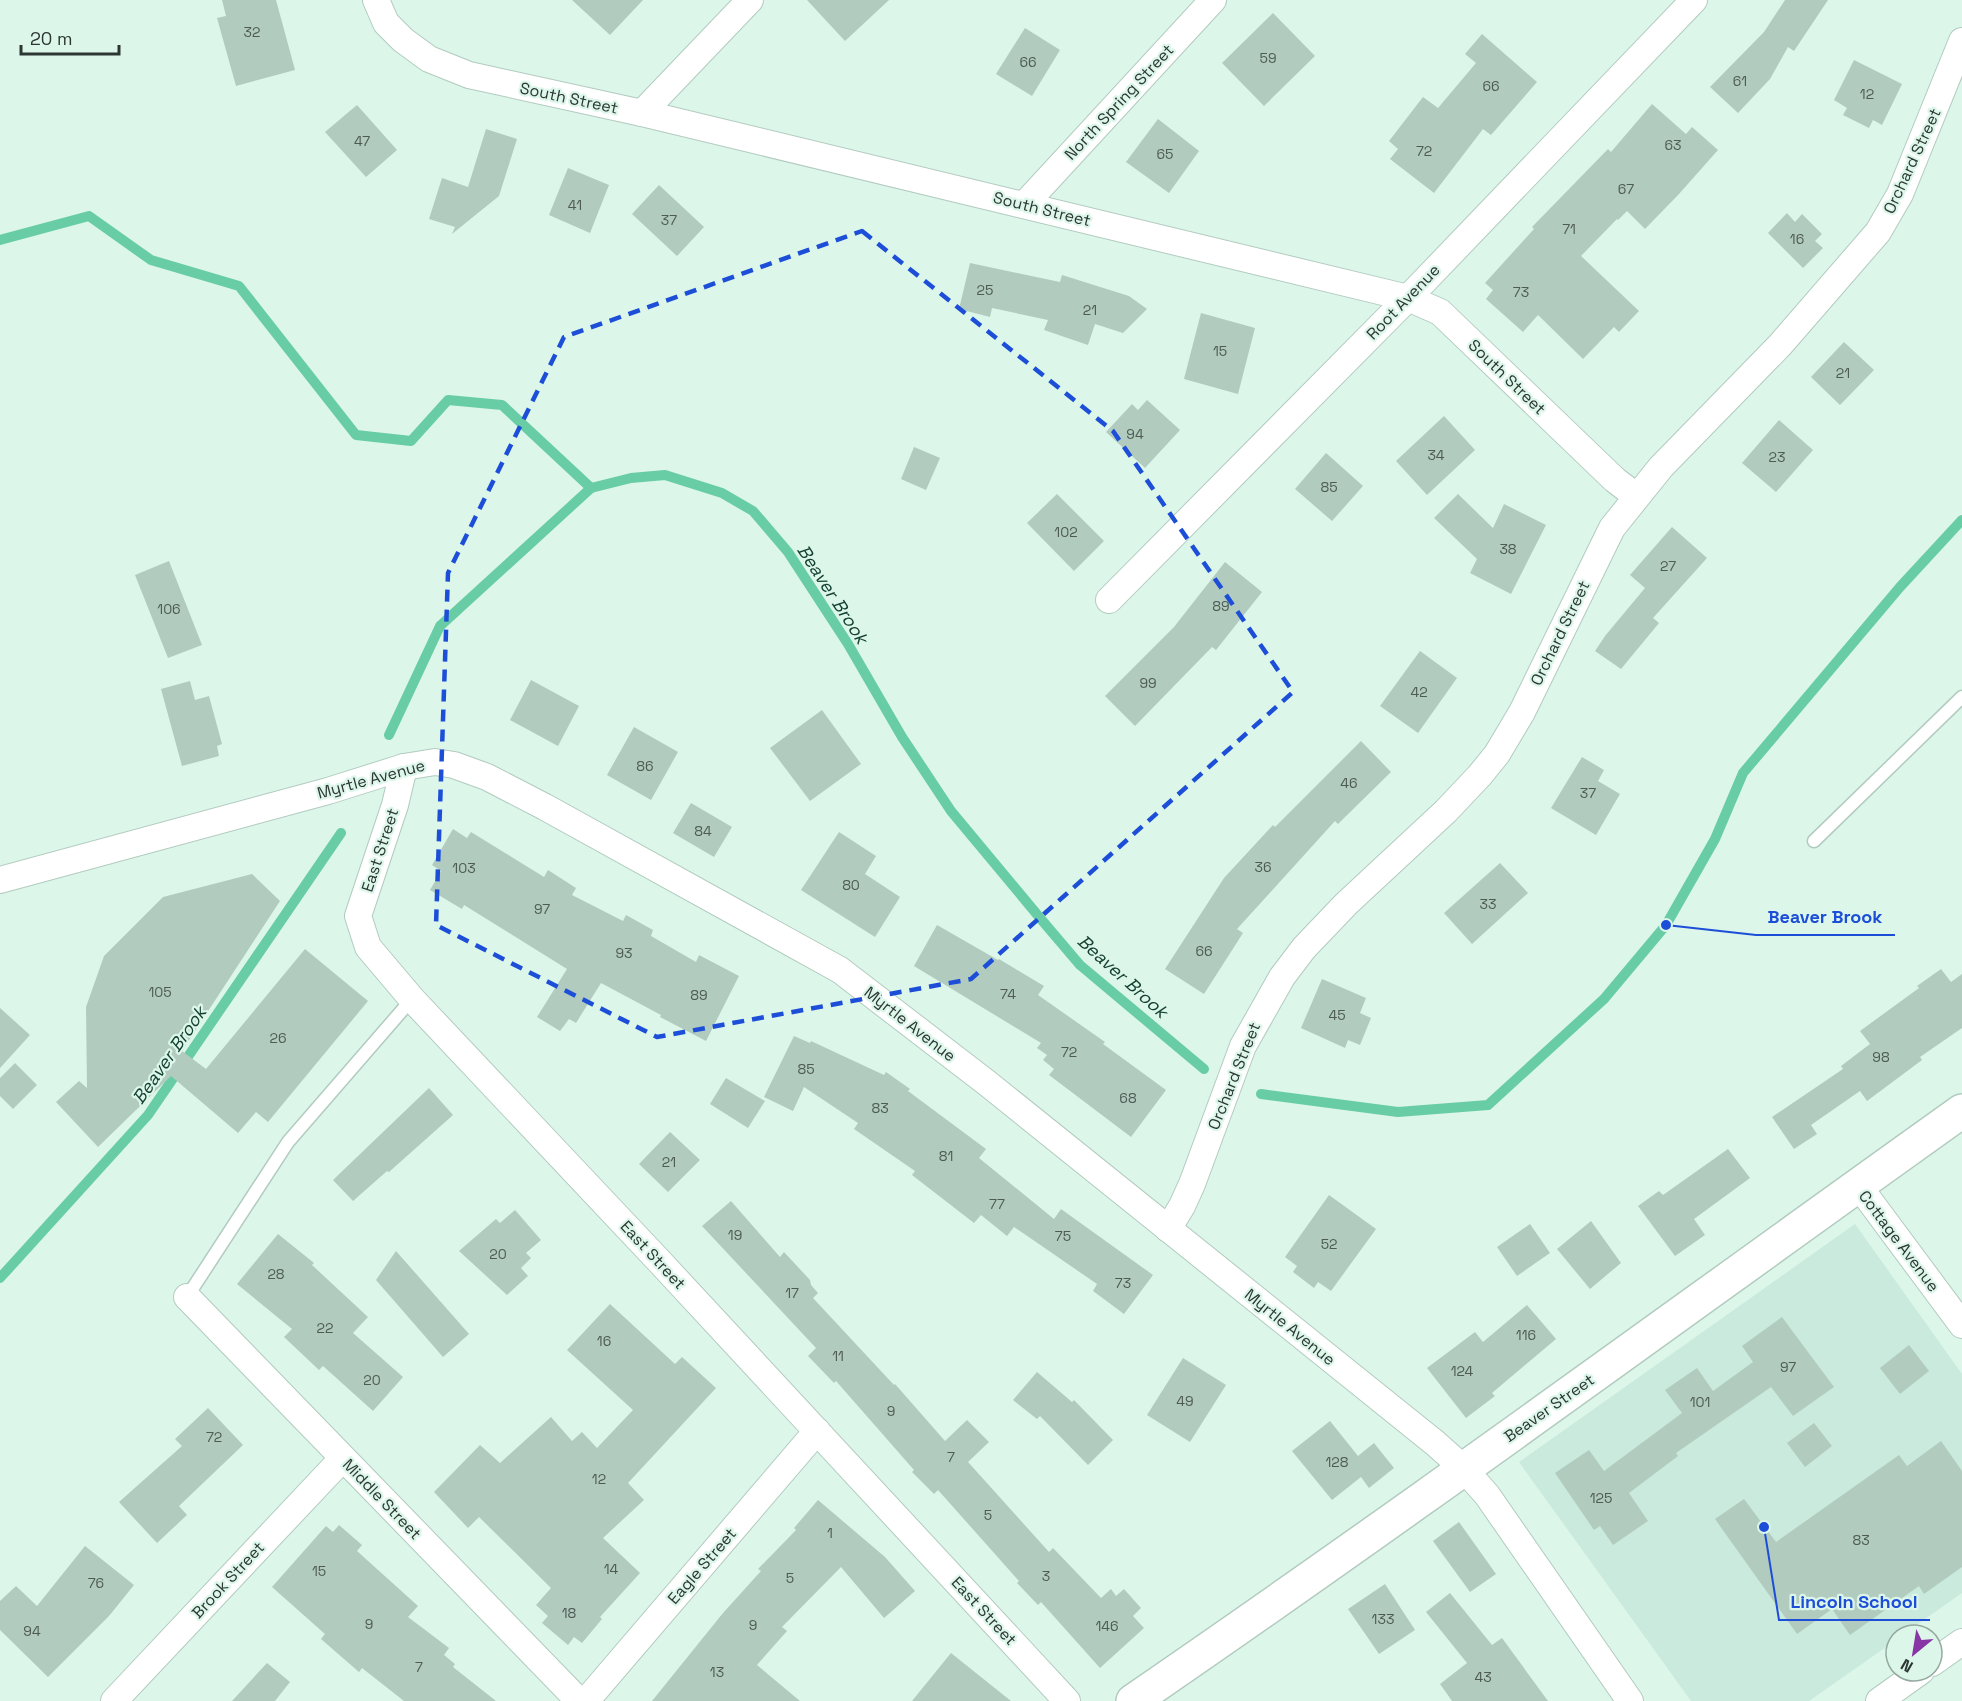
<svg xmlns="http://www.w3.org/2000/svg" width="1962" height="1701" viewBox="0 0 1962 1701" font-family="'Space Grotesk',sans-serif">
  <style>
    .built { fill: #c9eadc }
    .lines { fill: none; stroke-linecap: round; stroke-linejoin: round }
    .stream { stroke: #68cda5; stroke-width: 10 }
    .building { fill: #b2cbbf }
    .lane-casing { stroke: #b2cbbf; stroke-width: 15 }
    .street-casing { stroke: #b2cbbf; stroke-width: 28 }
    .secondary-casing { stroke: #b2cbbf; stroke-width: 36 }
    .lane { stroke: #fff; stroke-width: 12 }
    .street { stroke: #fff; stroke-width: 26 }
    .secondary { stroke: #fff; stroke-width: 33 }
    .marked { fill: none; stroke: #1d4ed8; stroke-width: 4.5; stroke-dasharray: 12 8; stroke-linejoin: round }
    .labels { text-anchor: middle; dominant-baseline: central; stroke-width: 4.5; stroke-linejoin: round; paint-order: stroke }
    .number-label { font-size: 14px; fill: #4e5b55 }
    .street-label { font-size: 16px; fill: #2c3632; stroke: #dcf6ea }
    .water-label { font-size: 18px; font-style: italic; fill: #144131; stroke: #dcf6ea }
    .leader { fill: none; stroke: #1d4ed8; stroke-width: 2 }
    .callout-dot { fill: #1d4ed8; stroke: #dcf6ea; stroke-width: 2 }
    .callout-label { font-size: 18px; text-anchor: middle; font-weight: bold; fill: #1d4ed8; stroke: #dcf6ea; stroke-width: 4.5; stroke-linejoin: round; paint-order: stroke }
  </style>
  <rect width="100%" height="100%" fill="#dcf6ea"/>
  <path class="built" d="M1855 1224 1962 1374V1593L1902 1635H1896V1640L1809 1701H1691L1519 1462Z"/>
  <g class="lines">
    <g class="stream">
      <path d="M0 240 89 216 151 260 239 286 356 435 411 441 448 400 502 405 591 488"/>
      <path d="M389 735 440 626 591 488 631 478 665 475 722 493 753 511 788 552 848 644 902 737 951 811 1040 918 1080 965 1204 1069"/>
      <path d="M1261 1094 1398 1112 1488 1105 1604 999 1666 925 1715 839 1743 773 1900 587 1962 520"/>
      <path d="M0 1278 148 1115 341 833"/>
    </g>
  </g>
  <g class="building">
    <path d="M222 0H276L295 70 236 86 217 18 226 16Z"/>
    <path d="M572 0H643L610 35Z"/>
    <path d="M807 0H889L845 41Z"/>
    <path d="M1785 0H1828L1794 51 1788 47 1770 79 1738 113 1710 87 1764 32Z"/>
    <path d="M1273 13 1315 56 1264 106 1222 63Z"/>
    <path d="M1025 28 1060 50 1032 96 996 74Z"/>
    <path d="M1482 34 1537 82 1491 135 1483 129 1434 193 1390 159 1398 149 1389 141 1423 97 1438 108 1476 63 1465 54Z"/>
    <path d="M1854 60 1902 84 1882 125 1873 120 1869 128 1843 115 1847 108 1834 100Z"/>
    <path d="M1652 104 1686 134 1692 127 1718 150 1679 194 1645 229 1627 211 1618 220 1617 219 1581 256 1639 311 1619 332 1614 327 1583 359 1538 315 1523 332 1486 299 1493 290 1485 283 1534 229 1532 227 1608 149 1611 152Z"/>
    <path d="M357 105 397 150 366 177 325 132Z"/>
    <path d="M1158 119 1199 151 1169 193 1126 162Z"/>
    <path d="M486 129 517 139 499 196 452 234 455 227 429 219 442 178 468 187Z"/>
    <path d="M568 168 609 185 590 233 549 215Z"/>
    <path d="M659 185 704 227 677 256 632 214Z"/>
    <path d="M1787 213 1795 222 1802 214 1822 234 1815 241 1823 248 1803 268 1768 233Z"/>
    <path d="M970 263 1060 282 1062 275 1129 296 1147 309 1123 333 1095 324 1088 345 1044 330 1048 320 992 308 990 317 959 309Z"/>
    <path d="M1201 313 1255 328 1238 394 1184 379Z"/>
    <path d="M1844 342 1874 370 1840 405 1811 377Z"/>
    <path d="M1147 400 1180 430 1145 468 1106 432 1132 404 1138 410Z"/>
    <path d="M1444 416 1475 450 1427 495 1396 461Z"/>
    <path d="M1779 420 1813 450 1776 492 1742 463Z"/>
    <path d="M914 447 940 458 926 490 901 479Z"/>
    <path d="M1326 453 1363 486 1332 521 1295 489Z"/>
    <path d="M1057 494 1104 541 1074 571 1027 523Z"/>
    <path d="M1458 494 1493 528 1504 504 1546 525 1511 594 1470 573 1477 559 1434 518Z"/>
    <path d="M1672 527 1707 558 1653 618 1659 623 1621 669 1595 651 1605 636 1645 588 1630 575Z"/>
    <path d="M169 561 202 645 168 658 135 575Z"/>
    <path d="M1225 562 1262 592 1216 650 1212 647 1135 726 1105 696 1174 627Z"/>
    <path d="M1420 651 1457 678 1418 733 1380 706Z"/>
    <path d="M531 680 579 706 558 746 510 720Z"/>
    <path d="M190 681 195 700 209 696 222 744 217 746 219 756 182 766 161 689Z"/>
    <path d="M822 710 861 764 810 801 770 748Z"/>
    <path d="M634 727 678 752 651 800 607 775Z"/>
    <path d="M1361 741 1391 772 1338 824 1335 821 1237 929 1243 933 1204 994 1165 969 1224 878 1273 825 1275 827Z"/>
    <path d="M1582 757 1604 770 1598 781 1620 794 1596 835 1551 808Z"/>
    <path d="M691 803 732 827 714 857 673 833Z"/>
    <path d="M453 829 467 838 471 832 544 877 548 870 576 888 572 895 623 921 626 915 653 930 651 936 696 962 699 955 739 976 706 1041 660 1017 661 1015 601 983 576 1023 569 1019 560 1031 537 1017 567 969 464 905 462 909 430 890 441 871 432 865Z"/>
    <path d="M839 832 876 856 865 874 900 897 875 937 801 890Z"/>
    <path d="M1500 863 1528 893 1472 944 1444 913Z"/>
    <path d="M252 874 280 901 182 1051 206 1069 305 949 368 1001 268 1122 256 1112 238 1133 171 1076 98 1147 56 1102 79 1081 87 1088 86 1007 104 956 163 897Z"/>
    <path d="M937 925 998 960 999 959 1044 986 1038 995 1105 1042 1103 1044 1166 1090 1131 1137 1049 1075 1054 1069 1043 1060 1047 1055 1037 1048 1041 1043 914 966Z"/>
    <path d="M1941 969 1951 982 1962 974V1028L1920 1057 1922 1060 1867 1101 1860 1091 1811 1125 1817 1134 1794 1149 1772 1117 1843 1069 1841 1066 1870 1044 1860 1031 1919 988 1917 986Z"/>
    <path d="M1322 979 1366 998 1360 1013 1371 1018 1360 1045 1348 1040 1345 1048 1301 1028Z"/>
    <path d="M0 1008 30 1035 0 1068Z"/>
    <path d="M794 1036 810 1043 811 1041 884 1075 886 1072 910 1089 908 1091 986 1149 979 1158 1054 1219 1061 1209 1153 1275 1124 1314 1093 1291 1097 1284 1014 1227 1007 1236 981 1215 974 1223 912 1175 915 1171 854 1129 858 1123 804 1087 793 1111 764 1097Z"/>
    <path d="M15 1063 37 1085 13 1109 0 1096V1078Z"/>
    <path d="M726 1078 765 1101 748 1128 710 1104Z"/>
    <path d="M429 1088 453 1115 389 1172 387 1171 353 1201 333 1180Z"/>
    <path d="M670 1132 700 1160 668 1192 639 1164Z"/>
    <path d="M1728 1149 1750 1178 1694 1219 1705 1235 1675 1256 1638 1206 1659 1191 1663 1195Z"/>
    <path d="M1329 1195 1376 1229 1331 1291 1318 1282 1314 1288 1293 1272 1297 1266 1285 1257Z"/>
    <path d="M731 1201 780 1257 784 1252 810 1280 811 1285 818 1293 813 1298 894 1385 895 1384 945 1441 967 1420 989 1442 968 1462 1049 1552 1053 1548 1101 1598 1111 1589 1116 1596 1124 1589 1141 1608 1133 1616 1144 1628 1100 1668 1041 1602 1038 1605 1017 1583 1019 1581 938 1490 934 1494 912 1472 914 1470 836 1381 834 1383 808 1356 816 1348 702 1226Z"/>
    <path d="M515 1210 541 1240 526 1253 531 1258 521 1268 528 1276 507 1295 459 1251 496 1219 500 1223Z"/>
    <path d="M1591 1221 1621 1263 1590 1289 1557 1249Z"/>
    <path d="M1530 1224 1550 1253 1517 1276 1497 1247Z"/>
    <path d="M278 1234 314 1263 312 1265 368 1317 353 1333 403 1377 373 1411 323 1366 319 1370 284 1337 292 1329 237 1284Z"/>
    <path d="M396 1251 469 1334 443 1357 376 1280Z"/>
    <path d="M610 1304 675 1364 682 1357 716 1388 628 1483 644 1500 603 1538 640 1573 600 1617 602 1619 582 1643 574 1637 568 1645 542 1623 548 1616 536 1605 551 1588 479 1517 468 1528 434 1492 480 1445 500 1463 551 1417 572 1441 582 1432 597 1448 633 1410 567 1350Z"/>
    <path d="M1527 1305 1556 1339 1492 1393 1495 1396 1466 1418 1427 1368 1475 1332 1483 1342Z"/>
    <path d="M1782 1317 1834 1387 1793 1416 1771 1387 1676 1453 1678 1456 1629 1493 1648 1521 1613 1545 1600 1526 1594 1530 1555 1473 1589 1450 1604 1471 1682 1413 1665 1390 1697 1368 1713 1391 1753 1362 1742 1346Z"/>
    <path d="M1909 1345 1929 1371 1900 1394 1880 1368Z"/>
    <path d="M1183 1358 1226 1385 1190 1442 1147 1415Z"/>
    <path d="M1037 1372 1072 1402 1074 1400 1113 1440 1088 1465 1040 1416 1037 1419 1013 1400Z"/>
    <path d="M208 1408 243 1445 179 1506 187 1515 157 1543 119 1502 182 1446 175 1439Z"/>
    <path d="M1330 1421 1358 1456 1374 1443 1394 1468 1369 1488 1361 1477 1332 1500 1292 1451Z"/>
    <path d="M1814 1423 1832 1446 1805 1467 1787 1443Z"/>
    <path d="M1941 1441 1962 1471V1567L1924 1594 1919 1586 1850 1635 1832 1609 1797 1634 1715 1519 1744 1499 1776 1542 1899 1455 1907 1466Z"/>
    <path d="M818 1500 885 1557 915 1591 884 1618 841 1567 782 1627 787 1631 757 1665 800 1701H652L723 1613 761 1571 758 1569 796 1530 794 1528Z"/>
    <path d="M1459 1522 1496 1574 1470 1592 1433 1541Z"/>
    <path d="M339 1525 362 1545 357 1551 418 1606 408 1617 449 1648 444 1655 455 1664 453 1667 496 1701H404L362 1668 359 1672 321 1639 325 1634 272 1587 326 1526 333 1532Z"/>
    <path d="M85 1546 134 1585 109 1616 48 1677 0 1630V1601L16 1586 37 1606Z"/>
    <path d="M1385 1584 1415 1630 1379 1654 1348 1609Z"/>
    <path d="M1450 1593 1492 1645 1502 1638 1548 1701H1452L1440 1684 1467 1663 1426 1612Z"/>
    <path d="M951 1653 1011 1701H912Z"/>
    <path d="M267 1663 290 1682 275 1701H232Z"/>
  </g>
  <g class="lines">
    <defs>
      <g id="lane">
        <path d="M1814 841 1962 697"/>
        <path d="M187 1297 288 1142 412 999"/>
      </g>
      <g id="street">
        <path d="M376 0 386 23 403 40 429 59 469 75 642 113 1408 298 1440 312 1615 480 1636 496"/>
        <path d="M642 113 750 0"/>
        <path d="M1024 205 1213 0"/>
        <path d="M1109 600 1408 298 1694 0"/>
        <path d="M404 767 395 805 358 916 368 947 412 999 660 1262 1067 1701"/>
        <path d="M0 880 328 791 404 767 435 762 454 765 487 777 545 807 840 970 987 1083 1435 1443 1463 1468 1487 1495 1630 1701"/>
        <path d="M1858 1185 1962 1325"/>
        <path d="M1168 1229 1182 1206 1192 1184 1243 1046 1282 977 1304 948 1346 904 1446 811 1480 775 1497 754 1522 712 1612 528 1661 467 1780 345 1878 232 1900 194 1962 41"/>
        <path d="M187 1297 579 1701"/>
        <path d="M1932 1663 1962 1642"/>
        <path d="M114 1701 342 1459"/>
        <path d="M586 1701 817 1431"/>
        <path d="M1879 1701 1921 1671"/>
      </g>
      <path id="secondary" d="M1133 1701C1413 1509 1686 1308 1962 1111"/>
    </defs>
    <use href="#lane" class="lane-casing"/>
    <use href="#street" class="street-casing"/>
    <use href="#secondary" class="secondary-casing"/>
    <use href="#lane" class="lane"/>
    <use href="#street" class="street"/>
    <use href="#secondary" class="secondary"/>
  </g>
  <path class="marked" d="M862 231 1113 431 1293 692 971 979 657 1037 436 925 448 573 564 337Z"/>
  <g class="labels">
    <g class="number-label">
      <text x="252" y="32">32</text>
      <text x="1268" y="58">59</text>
      <text x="1028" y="62">66</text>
      <text x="1740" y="81">61</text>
      <text x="1491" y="86">66</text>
      <text x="1867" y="94">12</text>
      <text x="362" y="141">47</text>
      <text x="1673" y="145">63</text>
      <text x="1424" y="151">72</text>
      <text x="1165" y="154">65</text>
      <text x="1626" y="189">67</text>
      <text x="575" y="205">41</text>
      <text x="669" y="220">37</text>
      <text x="1569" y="229">71</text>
      <text x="1797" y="239">16</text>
      <text x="985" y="290">25</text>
      <text x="1521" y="292">73</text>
      <text x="1090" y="310">21</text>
      <text x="1220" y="351">15</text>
      <text x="1843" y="373">21</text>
      <text x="1135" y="434">94</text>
      <text x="1436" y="455">34</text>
      <text x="1777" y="457">23</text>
      <text x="1329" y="487">85</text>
      <text x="1066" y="532">102</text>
      <text x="1508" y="549">38</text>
      <text x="1668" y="566">27</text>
      <text x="1221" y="606">89</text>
      <text x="169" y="609">106</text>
      <text x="1148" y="683">99</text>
      <text x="1419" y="692">42</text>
      <text x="645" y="766">86</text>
      <text x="1349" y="783">46</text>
      <text x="1588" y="793">37</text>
      <text x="703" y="831">84</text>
      <text x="1263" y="867">36</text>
      <text x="464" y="868">103</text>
      <text x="851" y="885">80</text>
      <text x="1488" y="904">33</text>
      <text x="542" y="909">97</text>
      <text x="1204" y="951">66</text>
      <text x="624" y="953">93</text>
      <text x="160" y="992">105</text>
      <text x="1008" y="994">74</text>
      <text x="699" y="995">89</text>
      <text x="1337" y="1015">45</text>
      <text x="278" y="1038">26</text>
      <text x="1069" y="1052">72</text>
      <text x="1881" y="1057">98</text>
      <text x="806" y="1069">85</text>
      <text x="1128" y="1098">68</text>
      <text x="880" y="1108">83</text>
      <text x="946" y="1156">81</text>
      <text x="669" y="1162">21</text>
      <text x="997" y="1204">77</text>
      <text x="735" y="1235">19</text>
      <text x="1063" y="1236">75</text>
      <text x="1329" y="1244">52</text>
      <text x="498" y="1254">20</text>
      <text x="276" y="1274">28</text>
      <text x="1123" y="1283">73</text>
      <text x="792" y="1293">17</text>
      <text x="325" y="1328">22</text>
      <text x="1526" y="1335">116</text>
      <text x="604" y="1341">16</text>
      <text x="838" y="1356">11</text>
      <text x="1788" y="1367">97</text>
      <text x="1462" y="1371">124</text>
      <text x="372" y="1380">20</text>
      <text x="1185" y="1401">49</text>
      <text x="1700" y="1402">101</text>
      <text x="891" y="1411">9</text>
      <text x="214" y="1437">72</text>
      <text x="951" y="1457">7</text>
      <text x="1337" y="1462">128</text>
      <text x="599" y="1479">12</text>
      <text x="1601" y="1498">125</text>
      <text x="988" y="1515">5</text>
      <text x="830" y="1533">1</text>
      <text x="1861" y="1540">83</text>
      <text x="611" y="1569">14</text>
      <text x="319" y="1571">15</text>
      <text x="1046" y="1576">3</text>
      <text x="790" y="1578">5</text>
      <text x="96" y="1583">76</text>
      <text x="569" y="1613">18</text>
      <text x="1383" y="1619">133</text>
      <text x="369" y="1624">9</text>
      <text x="753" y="1625">9</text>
      <text x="1107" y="1626">146</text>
      <text x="32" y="1631">94</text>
      <text x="419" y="1667">7</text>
      <text x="717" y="1672">13</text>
      <text x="1483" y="1677">43</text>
    </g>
    <g class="street-label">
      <text transform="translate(569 98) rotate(12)">South Street</text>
      <text transform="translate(1119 102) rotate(-47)">North Spring Street</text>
      <text transform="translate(1912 161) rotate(-65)">Orchard Street</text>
      <text transform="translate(1042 209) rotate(14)">South Street</text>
      <text transform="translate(1403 302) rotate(-46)">Root Avenue</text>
      <text transform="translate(1507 377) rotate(44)">South Street</text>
      <text transform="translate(1560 633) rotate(-64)">Orchard Street</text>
      <text transform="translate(371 779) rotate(-15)">Myrtle Avenue</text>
      <text transform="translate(380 850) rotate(-72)">East Street</text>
      <text transform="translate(910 1024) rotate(38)">Myrtle Avenue</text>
      <text transform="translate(1234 1076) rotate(-68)">Orchard Street</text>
      <text transform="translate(1899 1241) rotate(53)">Cottage Avenue</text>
      <text transform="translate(653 1255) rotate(47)">East Street</text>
      <text transform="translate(1290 1327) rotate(39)">Myrtle Avenue</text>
      <text transform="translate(1549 1408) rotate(-35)">Beaver Street</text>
      <text transform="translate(382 1499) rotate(46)">Middle Street</text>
      <text transform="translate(702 1566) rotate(-49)">Eagle Street</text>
      <text transform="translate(228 1580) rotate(-47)">Brook Street</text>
      <text transform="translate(984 1611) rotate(47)">East Street</text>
    </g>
    <g class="water-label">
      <text transform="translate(833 594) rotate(57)">Beaver Brook</text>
      <text transform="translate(1123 976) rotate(42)">Beaver Brook</text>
      <text transform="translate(169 1055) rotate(-55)">Beaver Brook</text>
    </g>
  </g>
  <path class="leader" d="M1666 925L1756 935H1895M1764 1527L1779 1620H1930"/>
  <g class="callout-dot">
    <circle cx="1666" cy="925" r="6"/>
    <circle cx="1764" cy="1527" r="6"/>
  </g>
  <g class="callout-label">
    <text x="1825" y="923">Beaver Brook</text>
    <text x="1854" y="1608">Lincoln School</text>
  </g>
  <g transform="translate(1914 1653) rotate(210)"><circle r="28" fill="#dcf6ea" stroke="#96a9a0" stroke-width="1.5"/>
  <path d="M0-4.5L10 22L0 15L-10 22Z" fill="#8836a6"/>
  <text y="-9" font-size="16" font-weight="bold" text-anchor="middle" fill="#2c3632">N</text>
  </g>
  <path d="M21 45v9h98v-9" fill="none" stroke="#2c3632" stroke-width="3"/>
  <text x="30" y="45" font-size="18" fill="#2c3632" stroke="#dcf6ea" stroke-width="4.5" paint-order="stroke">20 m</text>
</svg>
